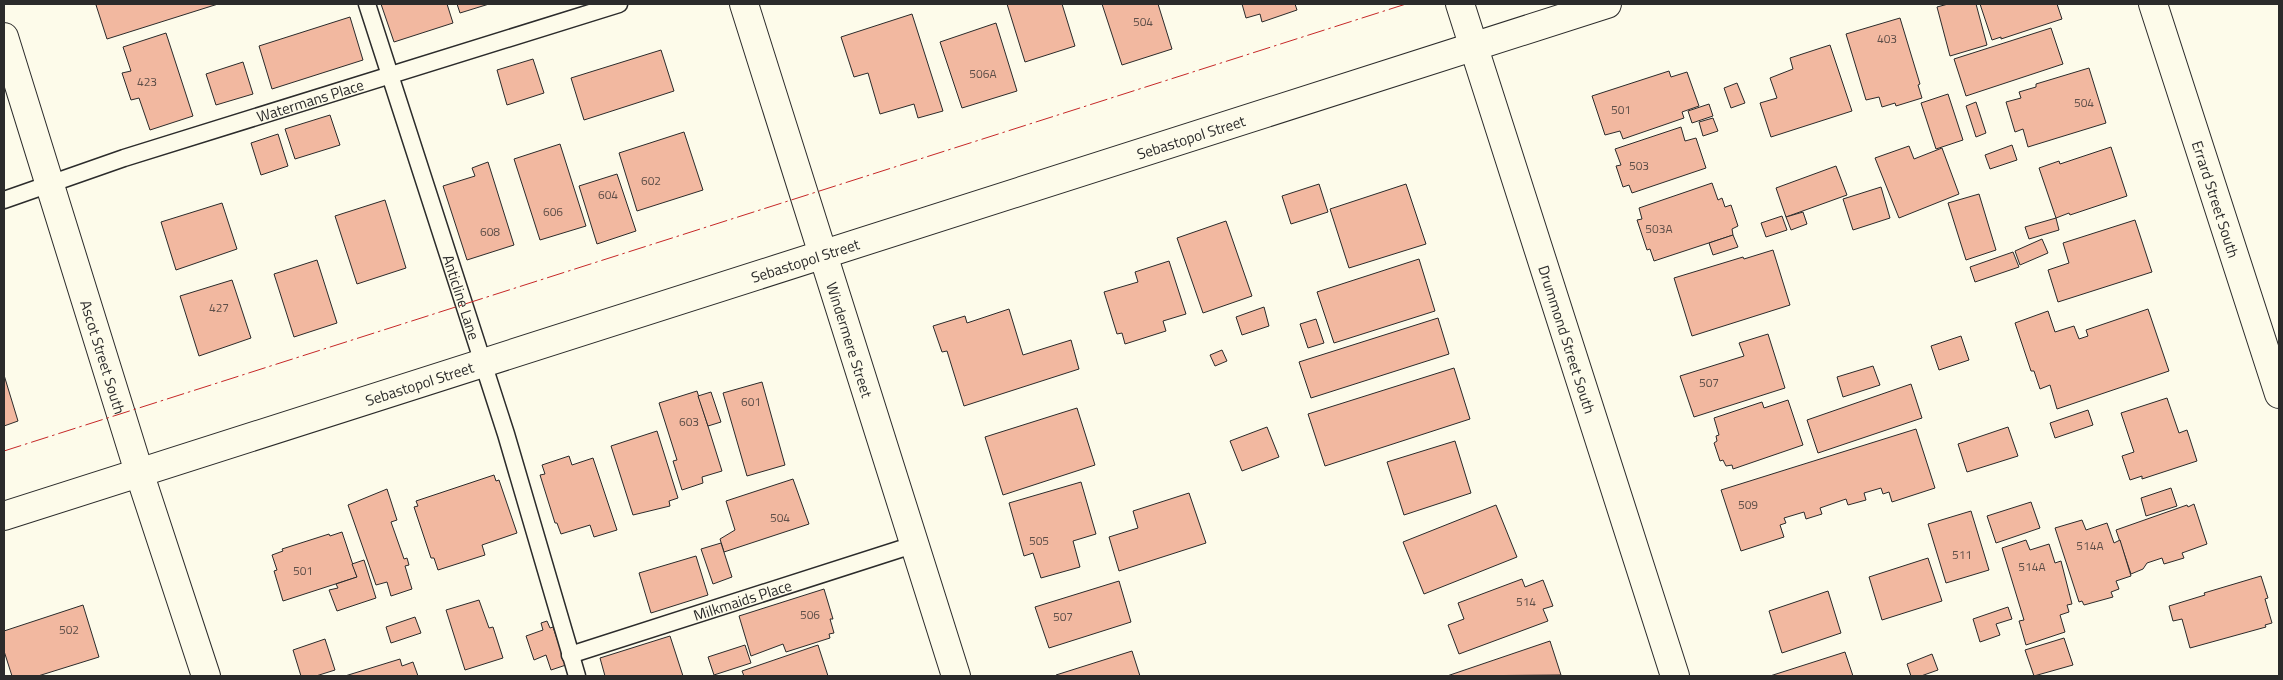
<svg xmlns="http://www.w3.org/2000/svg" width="2283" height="680" viewBox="0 0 2283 680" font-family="'Titillium Web',sans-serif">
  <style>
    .building { fill: #f2b8a0; stroke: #2b2b2b }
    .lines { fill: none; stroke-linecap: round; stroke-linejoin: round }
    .lane-casing { stroke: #2b2b2b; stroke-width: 19 }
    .street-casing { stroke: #2b2b2b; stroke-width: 30 }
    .secondary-casing { stroke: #2b2b2b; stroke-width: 30 }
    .lane { stroke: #fdfbea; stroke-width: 16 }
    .street { stroke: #fdfbea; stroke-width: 28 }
    .secondary { stroke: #fdfbea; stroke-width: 28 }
    .power { stroke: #c62828; stroke-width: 1; stroke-dasharray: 18 4 2.5 4; stroke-linecap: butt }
    .labels { text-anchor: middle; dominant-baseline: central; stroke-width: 4; stroke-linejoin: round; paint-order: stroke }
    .number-label { font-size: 12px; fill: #5d4e48 }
    .street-label { font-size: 15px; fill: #2b2b2b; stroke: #fdfbea }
  </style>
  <rect width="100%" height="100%" fill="#fdfbea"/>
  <g class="building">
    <path d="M99 4H218L107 39 96 5Z"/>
    <path d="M381 4H447L453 23 394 42Z"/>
    <path d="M457 4H489L460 13Z"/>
    <path d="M1007 4H1062L1075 46 1025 62Z"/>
    <path d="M1102 4H1158L1172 49 1122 65Z"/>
    <path d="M1242 4H1295L1297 10 1262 22 1260 14 1246 18Z"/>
    <path d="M1948 4H1976L1987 45 1950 56 1937 7Z"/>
    <path d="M1980 4H2057L2062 19 2001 39V37L1992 40Z"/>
    <path d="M912 14 943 111 918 118 914 104 880 114 868 73 854 77 841 37Z"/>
    <path d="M350 17 363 60 272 89 259 46Z"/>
    <path d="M1900 18 1920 84 1918 85 1922 98 1896 106 1895 103 1882 107 1879 97 1866 100 1846 34Z"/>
    <path d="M996 23 1017 91 962 108 940 42Z"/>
    <path d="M2051 28 2063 64 1966 96 1954 59Z"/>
    <path d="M166 33 193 116 150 130 139 98 131 100 122 73 131 71 123 47Z"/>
    <path d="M1830 45 1852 111 1771 137 1760 103 1777 98 1770 78 1793 69 1790 58Z"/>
    <path d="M661 50 674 91 584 120 571 78Z"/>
    <path d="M533 59 544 93 507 105 497 70Z"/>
    <path d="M243 62 253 94 216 105 206 74Z"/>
    <path d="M2089 68 2106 123 2028 147 2023 129 2015 132 2006 102 2021 98 2019 92 2036 87V84Z"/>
    <path d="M1669 71 1671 77 1687 72 1699 106 1682 112 1684 118 1623 139 1620 131 1605 135 1592 96Z"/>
    <path d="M1737 83 1745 103 1731 108 1724 88Z"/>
    <path d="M1948 94 1963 140 1936 149 1921 103Z"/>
    <path d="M1976 102 1986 133 1976 137 1966 106Z"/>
    <path d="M1709 104 1713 116 1692 123 1688 111Z"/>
    <path d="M330 115 340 145 295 159 285 129Z"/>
    <path d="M1713 118 1718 131 1703 136 1699 122Z"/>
    <path d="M1681 127 1685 141 1696 138 1706 168 1632 193 1629 185 1623 187 1616 166 1621 165 1615 149Z"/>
    <path d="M684 132 703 190 637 211 619 153Z"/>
    <path d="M278 134 288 166 261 175 251 143Z"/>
    <path d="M560 144 586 226 540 240 514 159Z"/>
    <path d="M2012 145 2017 160 1990 169 1985 155Z"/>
    <path d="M1909 146 1914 159 1942 148 1959 194 1899 218 1875 158Z"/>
    <path d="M2111 147 2127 196 2070 215 2069 213 2056 218 2039 168 2059 161 2060 164Z"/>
    <path d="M488 162 514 245 467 260 443 186 475 176 472 168Z"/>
    <path d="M1836 166 1847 195 1786 217 1776 188Z"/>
    <path d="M617 174 636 231 597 244 579 186Z"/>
    <path d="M1712 183 1718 200 1722 198 1725 207 1731 205 1738 226 1732 229 1733 235 1654 261 1650 249 1647 250 1637 220 1642 219 1639 208Z"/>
    <path d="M1319 184 1328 212 1291 224 1282 196Z"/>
    <path d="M1406 184 1426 244 1349 268 1330 209Z"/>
    <path d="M1881 187 1890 218 1853 230 1843 199Z"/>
    <path d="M1979 194 1996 250 1966 260 1948 203Z"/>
    <path d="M385 200 406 268 357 284 335 216Z"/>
    <path d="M222 203 237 249 176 270 161 222Z"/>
    <path d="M1803 212 1807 224 1791 230 1786 217Z"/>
    <path d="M1782 216 1787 230 1766 237 1761 223Z"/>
    <path d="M2056 218 2059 230 2029 239 2025 227Z"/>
    <path d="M2135 220 2152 272 2058 302 2048 270 2069 263 2063 243Z"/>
    <path d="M1226 221 1252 296 1203 313 1177 238Z"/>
    <path d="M1733 235 1738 247 1713 255 1709 243Z"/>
    <path d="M2042 239 2048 253 2020 265 2015 251Z"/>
    <path d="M1773 250 1790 305 1692 336 1674 278 1743 257 1744 259Z"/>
    <path d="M2013 252 2019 267 1975 282 1970 267Z"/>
    <path d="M1419 259 1435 311 1334 343 1317 292Z"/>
    <path d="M317 260 337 323 294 337 274 274Z"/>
    <path d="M1169 261 1186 314 1163 321 1166 331 1125 344 1122 333 1117 334 1104 292 1138 282 1135 272Z"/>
    <path d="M232 280 251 338 199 356 180 296Z"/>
    <path d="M1264 307 1269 326 1242 335 1236 317Z"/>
    <path d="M1009 309 1023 355 1071 340 1079 369 964 406 947 351 942 352 933 326 965 316 967 323Z"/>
    <path d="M2148 309 2169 371 2057 409 2050 385 2040 389 2034 371H2031L2015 323 2048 311 2055 332 2074 326 2079 339 2088 336 2086 330Z"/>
    <path d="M1438 318 1449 354 1311 398 1299 362Z"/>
    <path d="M1316 319 1324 343 1308 348 1300 324Z"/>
    <path d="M1768 334 1785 388 1694 417 1680 376 1744 356 1739 343Z"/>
    <path d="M1961 336 1969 360 1939 370 1931 346Z"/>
    <path d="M1222 350 1227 361 1215 366 1210 355Z"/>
    <path d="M1873 366 1880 385 1843 397 1837 377Z"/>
    <path d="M1454 368 1470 419 1325 466 1308 414Z"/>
    <path d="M4 375 18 421 4 426Z"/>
    <path d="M762 382 785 465 747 476 723 393Z"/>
    <path d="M1911 384 1922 418 1818 453 1807 420Z"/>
    <path d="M697 391 722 471 702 477 703 483 682 490 673 461 677 460 659 403Z"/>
    <path d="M711 392 721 422 708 426 698 396Z"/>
    <path d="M2167 398 2179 433 2187 430 2197 461 2142 479V476L2130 480 2122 456 2134 452 2121 413Z"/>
    <path d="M1788 400 1803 445 1733 469 1732 465 1726 466 1723 460 1720 461 1714 443 1717 441 1716 436 1719 435 1714 418 1762 402 1764 408Z"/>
    <path d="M1077 408 1095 465 1003 495 985 437Z"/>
    <path d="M2088 410 2093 425 2055 438 2050 423Z"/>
    <path d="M1267 427 1279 457 1242 471 1230 441Z"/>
    <path d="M2008 427 2018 456 1967 472 1958 444Z"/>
    <path d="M1916 429 1935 488 1892 502 1889 492 1883 494 1881 488 1864 493 1866 500 1848 505 1846 499 1820 508 1822 514 1806 519 1804 512 1784 518 1786 523 1780 525 1784 537 1741 551 1721 490Z"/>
    <path d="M657 431 678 498 669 501 670 506 633 515 611 446Z"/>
    <path d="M1455 441 1471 493 1404 515 1387 462Z"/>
    <path d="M569 456 572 465 593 458 617 530 594 537 590 525 561 534 557 523H555L540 475 545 474 542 465Z"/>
    <path d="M494 475 496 481 499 480 517 533 482 545 485 555 438 570 434 558H431L414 507 418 506 416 501Z"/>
    <path d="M793 479 809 524 724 552 720 539 735 530 726 501Z"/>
    <path d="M1081 482 1096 534 1073 541 1080 567 1041 578 1033 553 1024 556 1009 503Z"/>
    <path d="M2171 488 2177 506 2146 516 2141 498Z"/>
    <path d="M387 489 397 520 391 522 404 559 407 558 409 565 405 566 412 589 391 596 387 582 376 585 348 505Z"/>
    <path d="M1189 493 1206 543 1119 571 1109 537 1138 528 1133 511Z"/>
    <path d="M2031 502 2040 528 1996 543 1987 516Z"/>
    <path d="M2194 504 2207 544 2182 553 2184 558 2164 564 2162 558 2147 563 2143 569 2131 574 2116 530 2187 505 2188 507Z"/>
    <path d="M1496 505 1517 557 1424 594 1403 542Z"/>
    <path d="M1971 511 1989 570 1946 583 1928 524Z"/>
    <path d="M2082 520 2086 530 2107 523 2114 543 2120 540 2131 576 2116 581 2119 589 2111 592 2113 597 2084 605 2082 601 2079 602 2055 528Z"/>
    <path d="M342 532 357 577 283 601 274 571 277 570 272 555 283 551 282 549 329 534 330 536Z"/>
    <path d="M2026 540 2030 550 2049 544 2055 563 2061 561 2072 604 2067 605 2069 612 2060 615 2065 632 2026 645 2019 621 2024 620 2002 548Z"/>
    <path d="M721 543 732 577 713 584 701 549Z"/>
    <path d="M696 556 708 595 651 613 639 573Z"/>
    <path d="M1928 558 1942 601 1882 620 1869 577Z"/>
    <path d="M364 560 376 598 337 611 329 590 338 588 336 584 357 577 352 564Z"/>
    <path d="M2261 576 2268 598 2265 599 2272 623 2265 625 2266 627 2190 648 2182 619 2173 621 2169 606 2205 595 2204 593Z"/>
    <path d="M1522 579 1525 587 1543 580 1553 606 1543 609 1548 621 1459 654 1448 625 1464 619 1458 603Z"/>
    <path d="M1119 581 1131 622 1049 648 1035 607Z"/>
    <path d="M824 589 833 619H830L834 633 829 634 830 638 786 652 783 644 751 656 739 616Z"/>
    <path d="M1828 591 1841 633 1782 653 1769 611Z"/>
    <path d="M479 600 489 628 493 627 503 658 465 670 446 610Z"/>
    <path d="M83 605 99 657 38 676H12L4 651V631Z"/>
    <path d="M2008 607 2012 619 1996 624 2000 635 1980 642 1973 619Z"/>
    <path d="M415 617 421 633 391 643 386 627Z"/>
    <path d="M547 621 550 628 553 627 566 665 551 670 546 655 534 660 526 636 543 630 541 623Z"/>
    <path d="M670 636 683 676H605L600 658Z"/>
    <path d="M2064 638 2073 665 2034 676 2025 650Z"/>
    <path d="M325 639 335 670 316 676H301L293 650Z"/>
    <path d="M1550 641 1561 675 1447 676Z"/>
    <path d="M745 645 751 663 714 675 708 657Z"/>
    <path d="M818 645 828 676H744L742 671Z"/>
    <path d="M1132 651 1140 676H1057L1056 675Z"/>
    <path d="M1845 652 1853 676H1770Z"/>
    <path d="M1932 654 1938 670 1921 676H1911L1907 664Z"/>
    <path d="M400 659 402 666 413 662 418 676H345Z"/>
  </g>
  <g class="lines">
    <defs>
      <g id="lane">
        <path id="s1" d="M367 4 506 434 577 676"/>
        <path id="s2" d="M4 200 124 158 619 4"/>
        <path id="s3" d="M570 655 916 544"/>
      </g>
      <g id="street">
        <path id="s4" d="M744 4 956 676"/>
        <path id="s5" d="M2153 4 2279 394"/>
        <path id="s6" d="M4 37 139 472 206 676"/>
        <path id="s7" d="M4 516 1607 4"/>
      </g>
      <g id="secondary">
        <path id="s8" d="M1460 4 1675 676"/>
      </g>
    </defs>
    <use href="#lane" class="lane-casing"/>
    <use href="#street" class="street-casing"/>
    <use href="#secondary" class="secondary-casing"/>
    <use href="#lane" class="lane"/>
    <use href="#street" class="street"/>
    <use href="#secondary" class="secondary"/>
    <path class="power" d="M4 451 1406 4"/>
  </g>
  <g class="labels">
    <g class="number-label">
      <text x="1143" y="21">504</text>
      <text x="1887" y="38">403</text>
      <text x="983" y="73">506A</text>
      <text x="147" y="81">423</text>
      <text x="2084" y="102">504</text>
      <text x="1621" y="109">501</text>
      <text x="1639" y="165">503</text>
      <text x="651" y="180">602</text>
      <text x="608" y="194">604</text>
      <text x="553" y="211">606</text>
      <text x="1659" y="228">503A</text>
      <text x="490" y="231">608</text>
      <text x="219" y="307">427</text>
      <text x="1709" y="382">507</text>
      <text x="751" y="401">601</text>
      <text x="689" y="421">603</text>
      <text x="1748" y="504">509</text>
      <text x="780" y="517">504</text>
      <text x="1039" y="540">505</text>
      <text x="2090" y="545">514A</text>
      <text x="1962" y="554">511</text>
      <text x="2032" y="566">514A</text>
      <text x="303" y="570">501</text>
      <text x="1526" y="601">514</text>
      <text x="810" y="614">506</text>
      <text x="1063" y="616">507</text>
      <text x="69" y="629">502</text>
    </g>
    <g class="street-label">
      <text stroke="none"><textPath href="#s2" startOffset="322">Watermans Place</textPath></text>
      <text stroke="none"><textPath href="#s7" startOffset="1246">Sebastopol Street</textPath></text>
      <text stroke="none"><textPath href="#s5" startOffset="205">Errard Street South</textPath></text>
      <text stroke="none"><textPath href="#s7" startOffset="841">Sebastopol Street</textPath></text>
      <text stroke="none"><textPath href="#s1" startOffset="308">Anticline Lane</textPath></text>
      <text stroke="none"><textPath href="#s4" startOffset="352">Windermere Street</textPath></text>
      <text stroke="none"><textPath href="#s8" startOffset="352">Drummond Street South</textPath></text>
      <text stroke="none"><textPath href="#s6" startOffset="335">Ascot Street South</textPath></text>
      <text stroke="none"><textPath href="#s7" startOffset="436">Sebastopol Street</textPath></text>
      <text stroke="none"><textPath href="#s3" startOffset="181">Milkmaids Place</textPath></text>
    </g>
  </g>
  <rect width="2283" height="680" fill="none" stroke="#2b2b2b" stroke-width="10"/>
</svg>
